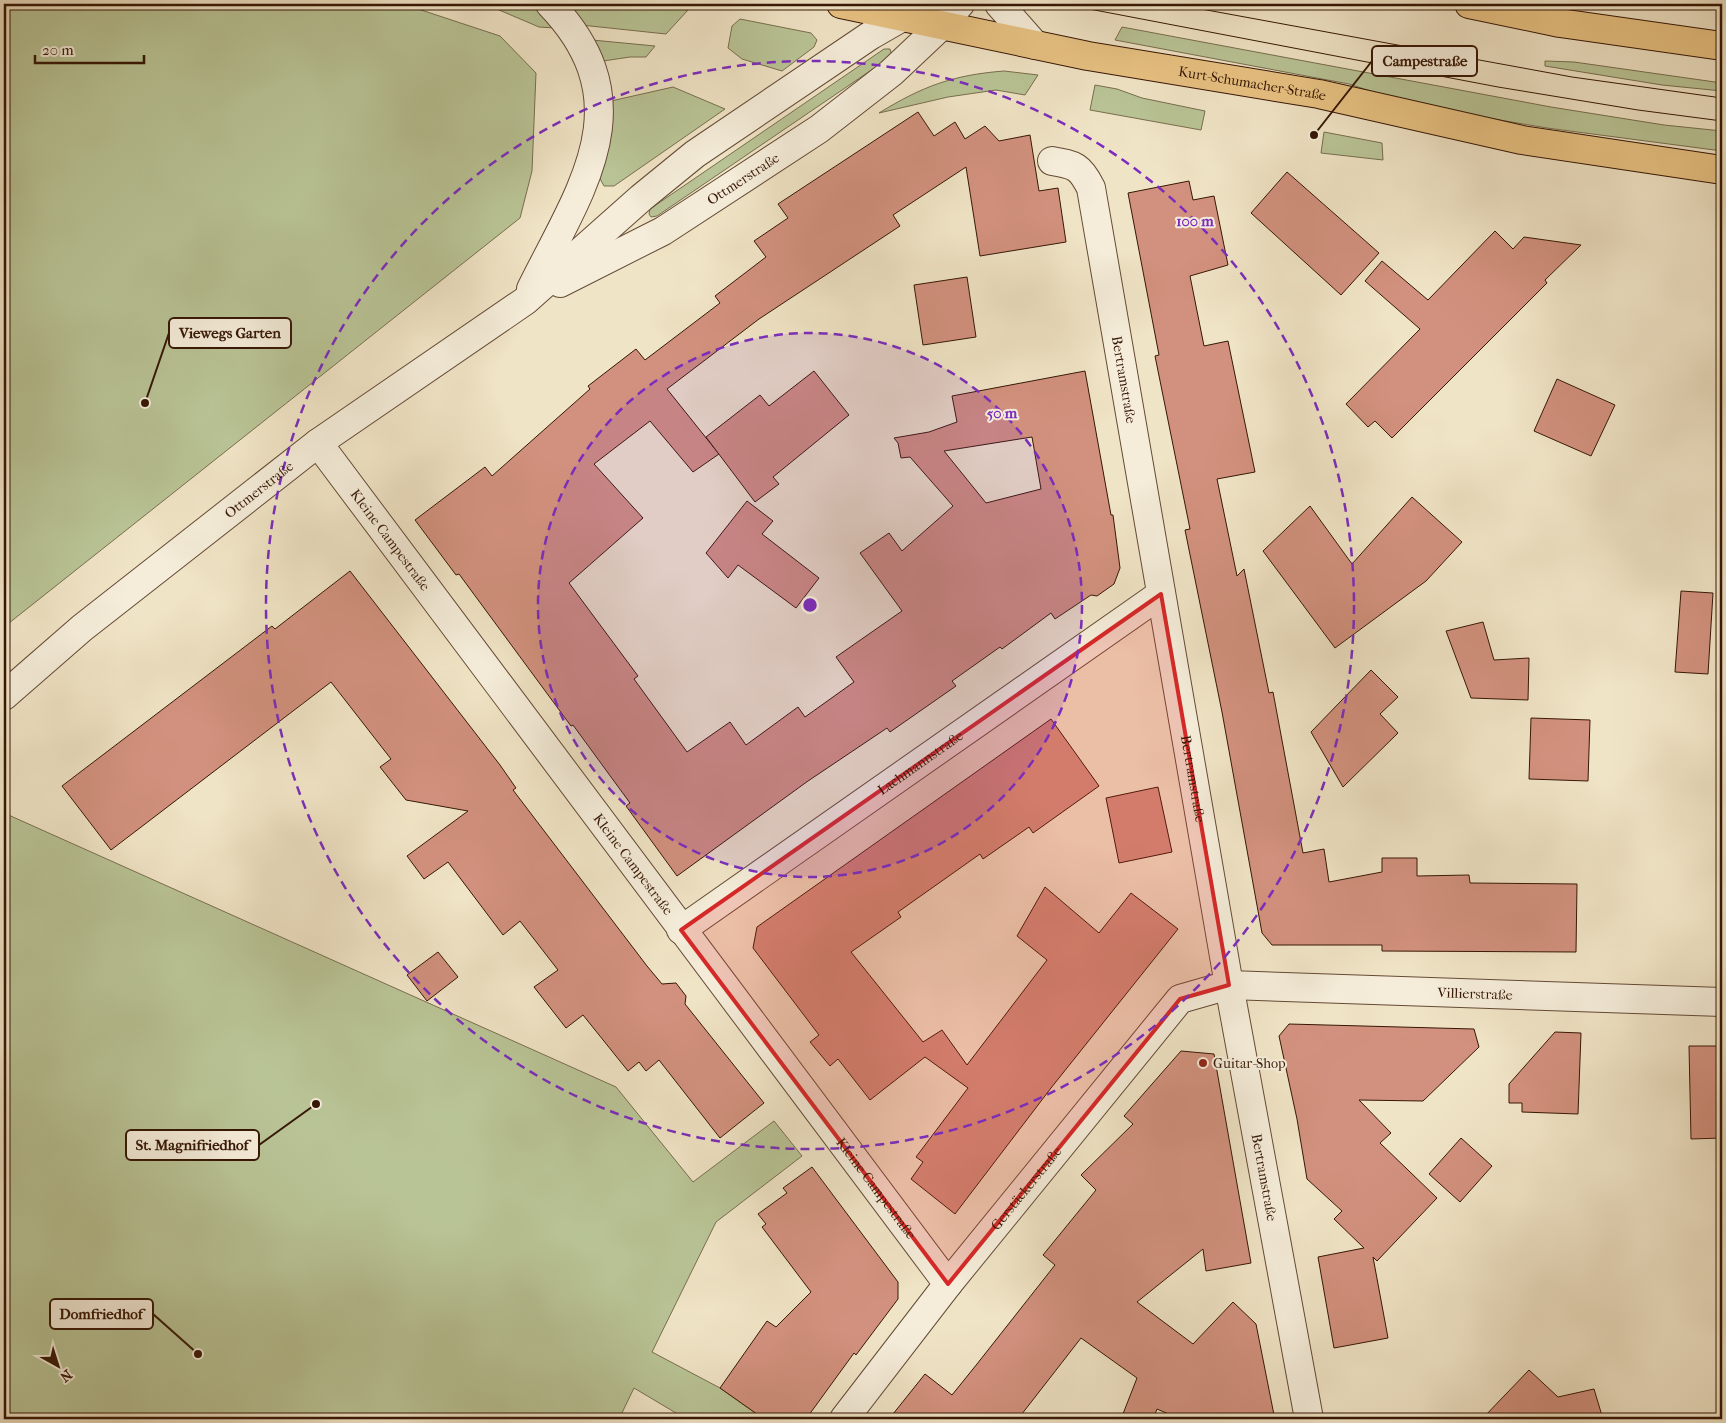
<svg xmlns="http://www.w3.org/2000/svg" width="1726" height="1423" viewBox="0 0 1726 1423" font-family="'IM FELL French Canon',serif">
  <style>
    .green { fill: #b9c496; stroke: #786e4e }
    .building { fill: #d2917e; stroke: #361705; fill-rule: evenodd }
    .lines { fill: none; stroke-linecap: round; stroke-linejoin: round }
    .minor-casing { stroke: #644a35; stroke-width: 30 }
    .major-casing { stroke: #361705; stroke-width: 30 }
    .minor { stroke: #f5edda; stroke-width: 28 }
    .major { stroke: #e8c283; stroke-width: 28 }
    .tram { stroke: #361705; stroke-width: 1 }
    .marked { fill: #d62828; fill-opacity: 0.2; stroke: #d62828; stroke-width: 4; stroke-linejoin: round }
    .ring { fill: none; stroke: #7b2cbf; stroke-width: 2.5; stroke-dasharray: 9 6 }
    .poi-dot { fill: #8f2418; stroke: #f5edda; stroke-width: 2 }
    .labels { text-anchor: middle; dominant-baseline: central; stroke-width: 4; stroke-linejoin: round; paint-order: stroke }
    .street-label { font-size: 14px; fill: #361705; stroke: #f5edda }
    .poi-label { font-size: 14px; fill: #361705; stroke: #f5edda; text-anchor: start }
    .centre { fill: #7b2cbf; stroke: #f5edda; stroke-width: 2.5 }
    .ring-label { font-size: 15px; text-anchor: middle; font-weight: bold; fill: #7b2cbf; stroke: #f5edda; stroke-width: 4; stroke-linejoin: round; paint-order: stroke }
    .leader { fill: none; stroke: #361705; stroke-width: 2 }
    .callout-dot { fill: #361705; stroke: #f5edda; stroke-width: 2 }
    .callout { fill: #f5edda; stroke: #361705; stroke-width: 2 }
    .callout-label { font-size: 15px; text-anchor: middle; font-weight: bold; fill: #361705 }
  </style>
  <rect width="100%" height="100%" fill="#f0e4c6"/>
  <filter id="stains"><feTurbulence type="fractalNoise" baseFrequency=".004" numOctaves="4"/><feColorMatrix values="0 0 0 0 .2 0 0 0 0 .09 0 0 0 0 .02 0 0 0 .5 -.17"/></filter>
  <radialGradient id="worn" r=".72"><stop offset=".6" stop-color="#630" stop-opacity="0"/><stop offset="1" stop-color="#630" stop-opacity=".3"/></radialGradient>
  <g class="green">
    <path d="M4 4H403L500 36 536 73 532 171 520 218 4 627Z"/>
    <path d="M485 4H532L555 28 539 27Z"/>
    <path d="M565 4H653L688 10 666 34 581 25Z"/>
    <path d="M740 19 811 33 817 40 814 47 782 71 742 59 728 48 732 26Z"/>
    <path d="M1122 27 1551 107 1664 125 1722 131V151L1547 128 1441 110 1398 100 1349 84 1115 40Z"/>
    <path d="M592 40 655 46 646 57H630L603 61Z"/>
    <path d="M884 49H890L892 56 657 216 651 217 649 214 650 209Z"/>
    <path d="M1545 61 1574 62 1722 83V91L1662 85 1545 66Z"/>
    <path d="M1004 71 1038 75 1025 95 996 90 948 97 879 113C923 86 953 75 1004 71Z"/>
    <path d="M1095 85 1117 89 1142 98 1205 111 1201 130 1090 110Z"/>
    <path d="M673 87 725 109 614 186H604L599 177C607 152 612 128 611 101Z"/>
    <path d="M1324 132 1382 143 1383 160 1321 153Z"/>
    <path d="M4 813 616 1087 693 1182 774 1121 802 1156 716 1222 652 1352 720 1388 764 1419H686L634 1388 619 1419H4Z"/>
  </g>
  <g class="building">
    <path d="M918 112 934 136 955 122 965 139 985 126 999 141 1030 135 1039 191 1058 188 1066 242 980 256 966 167 893 215 900 226 759 319 667 389 719 454 693 472 650 421 594 464 643 518 569 583 638 676 634 679 687 752 730 722 746 745 798 707 805 717 854 682 836 657 902 611 860 553 889 533 902 551 953 506 910 457 901 458 898 443 894 438 929 432 957 422 952 396 1085 371 1111 515H1113L1120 568 1114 584 1097 596 1091 595 1055 619 1051 613 1002 649 1000 647 952 681 956 686 890 732 887 728 808 781 677 876 626 806 630 803 573 725 571 726 459 574 456 575 415 520 485 467 492 476 590 389 588 386 636 349 645 360 720 303 715 296 766 257 754 241 788 218 778 204ZM1032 437 1041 489 986 503 944 451Z"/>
    <path d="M1287 172 1379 253 1341 295 1251 213Z"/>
    <path d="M1189 181 1193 200 1214 196 1228 265 1190 276 1204 346 1228 341 1255 472 1217 479 1237 576 1244 569 1269 693 1273 692 1303 853 1324 849 1329 882 1382 872V858H1417V876L1469 875 1470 883 1577 884 1576 952 1382 951V945H1272L1262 933 1222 712 1185 530 1190 529 1155 356 1159 355 1128 193Z"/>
    <path d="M1495 231 1513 249 1524 237 1581 245 1545 280 1547 283 1392 438 1375 421 1368 427 1346 404 1420 329 1365 281 1382 261 1428 300Z"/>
    <path d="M967 277 976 337 923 345 914 285Z"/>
    <path d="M814 371 849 415 773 477 779 484 755 502 706 437 760 395 769 406Z"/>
    <path d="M1557 379 1615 405 1591 456 1534 431Z"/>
    <path d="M1412 497 1462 542 1426 581 1335 648 1263 551 1310 506 1352 564Z"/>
    <path d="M747 501 773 521 762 534 819 578 796 608 738 565 728 578 706 553Z"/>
    <path d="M350 571 500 765 516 788 513 790 647 966 662 984 676 983 686 996 685 1004 764 1103 720 1138 659 1060 646 1071 639 1062 628 1071 583 1015 566 1028 534 987 558 970 520 921 503 935 448 862 424 879 407 856 468 811 406 800 380 767 391 759 331 682 111 850 62 786 272 626 275 629Z"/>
    <path d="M1681 591 1713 593 1708 674 1675 672Z"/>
    <path d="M1483 622 1494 660 1529 658 1528 700 1471 698 1446 631Z"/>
    <path d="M1371 670 1398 697 1380 714 1398 733 1343 787 1311 732Z"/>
    <path d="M1531 718 1590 720 1588 781 1529 779Z"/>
    <path d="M1051 719 1099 786 1033 833 1029 827 983 859 980 854 898 912 901 917 851 952 923 1042 942 1030 967 1065 1047 960 1017 936 1045 887 1099 933 1131 893 1178 929 1051 1088 955 1214 911 1179 923 1162 916 1157 968 1088 925 1057 870 1100 838 1059 830 1066 810 1042 819 1035 753 948 757 927Z"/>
    <path d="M1158 787 1172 852 1119 863 1106 798Z"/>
    <path d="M438 952 458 977 427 1001 407 975Z"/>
    <path d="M1289 1024 1474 1029 1479 1047 1423 1101 1359 1100 1391 1133 1380 1143 1437 1198 1377 1261 1373 1257 1388 1338 1334 1348 1318 1257 1364 1248 1334 1219 1342 1211 1307 1179 1297 1119 1279 1036Z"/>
    <path d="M1555 1032 1581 1033 1578 1114 1522 1112V1103H1509V1084Z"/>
    <path d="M1689 1046H1722V1138L1691 1139Z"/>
    <path d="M1181 1051 1214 1054 1251 1263 1206 1271 1203 1249 1137 1302 1193 1344 1233 1302 1256 1324 1274 1415 1253 1419H1180L1157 1409 1153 1419H1121L1137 1378 1081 1338 1018 1419H889L925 1374 952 1395 977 1364 1055 1265 1043 1255 1096 1190 1081 1175 1133 1124 1124 1116Z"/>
    <path d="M1461 1138 1492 1166 1460 1202 1429 1174Z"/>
    <path d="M812 1167 898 1282V1299L856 1355 854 1353 806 1419H764L720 1388 767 1321 776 1327 811 1292 762 1227 766 1224 758 1214 787 1193 783 1188Z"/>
    <path d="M1529 1370 1558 1397 1594 1389 1603 1419H1482Z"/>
  </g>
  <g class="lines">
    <defs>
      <g id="minor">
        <path d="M999 4 1035 45"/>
        <path id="s1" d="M1052 161C1075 165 1080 166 1091 188L1229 985 1309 1419"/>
        <path id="s2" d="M560 283 663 231 819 129 891 73 942 25 960 4"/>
        <path d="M531 289C581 188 645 103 550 4"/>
        <path id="s3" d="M318 443 948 1284"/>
        <path id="s4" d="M4 696 82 628 318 443 525 301 641 198 695 154 871 35 925 4"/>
        <path id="s5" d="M681 930 1161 594"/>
        <path id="s6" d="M844 1419 948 1284 1180 999 1229 985 1722 1002"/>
      </g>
      <g id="major">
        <path id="s7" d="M841 4 1088 56 1319 94 1522 140 1722 170"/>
        <path d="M1469 4 1560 23 1722 46"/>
      </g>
    </defs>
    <use href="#minor" class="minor-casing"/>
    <use href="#major" class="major-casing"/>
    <use href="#minor" class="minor"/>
    <use href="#major" class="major"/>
    <g class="tram">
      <path d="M1063 4 1498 87 1638 110 1722 121"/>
      <path d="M1174 4 1572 77 1722 98"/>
    </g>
  </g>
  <path class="marked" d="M1161 594 1229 985 1180 999 948 1284 681 930Z"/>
  <circle cx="810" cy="605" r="272" fill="#7b2cbf" fill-opacity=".12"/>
  <g class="ring">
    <circle cx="810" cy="605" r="272"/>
    <circle cx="810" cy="605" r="544"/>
  </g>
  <circle class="poi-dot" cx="1203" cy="1063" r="5"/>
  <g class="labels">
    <g class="street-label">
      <text stroke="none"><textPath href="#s7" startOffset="419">Kurt-Schumacher-Straße</textPath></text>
      <text stroke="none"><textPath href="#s2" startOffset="211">Ottmerstraße</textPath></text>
      <text stroke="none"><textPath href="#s1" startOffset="245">Bertramstraße</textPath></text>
      <text stroke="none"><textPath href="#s4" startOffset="328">Ottmerstraße</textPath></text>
      <text stroke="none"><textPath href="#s3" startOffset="121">Kleine Campestraße</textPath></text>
      <text stroke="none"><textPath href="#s5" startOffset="292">Lachmannstraße</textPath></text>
      <text stroke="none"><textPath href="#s1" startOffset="650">Bertramstraße</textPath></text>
      <text stroke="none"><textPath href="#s3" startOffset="526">Kleine Campestraße</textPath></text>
      <text stroke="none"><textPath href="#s6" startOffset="835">Villierstraße</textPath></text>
      <text stroke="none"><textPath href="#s1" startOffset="1055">Bertramstraße</textPath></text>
      <text stroke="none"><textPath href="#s3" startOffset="931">Kleine Campestraße</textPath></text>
      <text stroke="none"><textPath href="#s6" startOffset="294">Gerstäckerstraße</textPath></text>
    </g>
    <g class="poi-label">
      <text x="1213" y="1063">Guitar-Shop</text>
    </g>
  </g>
  <circle cx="810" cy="605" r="8" class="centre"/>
  <g class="ring-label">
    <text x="1195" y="226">100 m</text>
    <text x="1002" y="418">50 m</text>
  </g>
  <path class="leader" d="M1314 135L1372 61M145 403L169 333M316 1104L259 1145M198 1354L153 1314"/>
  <g class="callout-dot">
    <circle cx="1314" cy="135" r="5"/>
    <circle cx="145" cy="403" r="5"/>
    <circle cx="316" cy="1104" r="5"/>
    <circle cx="198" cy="1354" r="5"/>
  </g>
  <g class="callout">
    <rect x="1372" y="46" width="105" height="30" rx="5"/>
    <rect x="169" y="318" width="122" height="30" rx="5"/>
    <rect x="126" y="1130" width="133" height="30" rx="5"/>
    <rect x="50" y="1299" width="103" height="30" rx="5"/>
  </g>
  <g class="callout-label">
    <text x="1425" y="66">Campestraße</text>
    <text x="230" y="338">Viewegs Garten</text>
    <text x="192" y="1150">St. Magnifriedhof</text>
    <text x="101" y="1319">Domfriedhof</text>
  </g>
  <rect width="1726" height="1423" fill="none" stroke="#f0e4c6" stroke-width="20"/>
  <rect x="5" y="5" width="1716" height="1413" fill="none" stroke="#361705" stroke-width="2.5"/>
  <rect x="10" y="10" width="1706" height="1403" fill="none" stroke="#361705"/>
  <g transform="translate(58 1366) rotate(141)" stroke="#f5edda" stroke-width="4" paint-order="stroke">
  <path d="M0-4L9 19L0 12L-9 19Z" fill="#361705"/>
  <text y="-8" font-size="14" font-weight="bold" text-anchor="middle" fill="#361705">N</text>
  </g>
  <path d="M35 55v8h109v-8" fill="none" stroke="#361705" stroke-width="2.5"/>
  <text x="42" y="55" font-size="15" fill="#361705" stroke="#f5edda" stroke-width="4" paint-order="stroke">20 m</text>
  <rect width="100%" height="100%" filter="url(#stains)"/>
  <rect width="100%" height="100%" fill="url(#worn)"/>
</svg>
